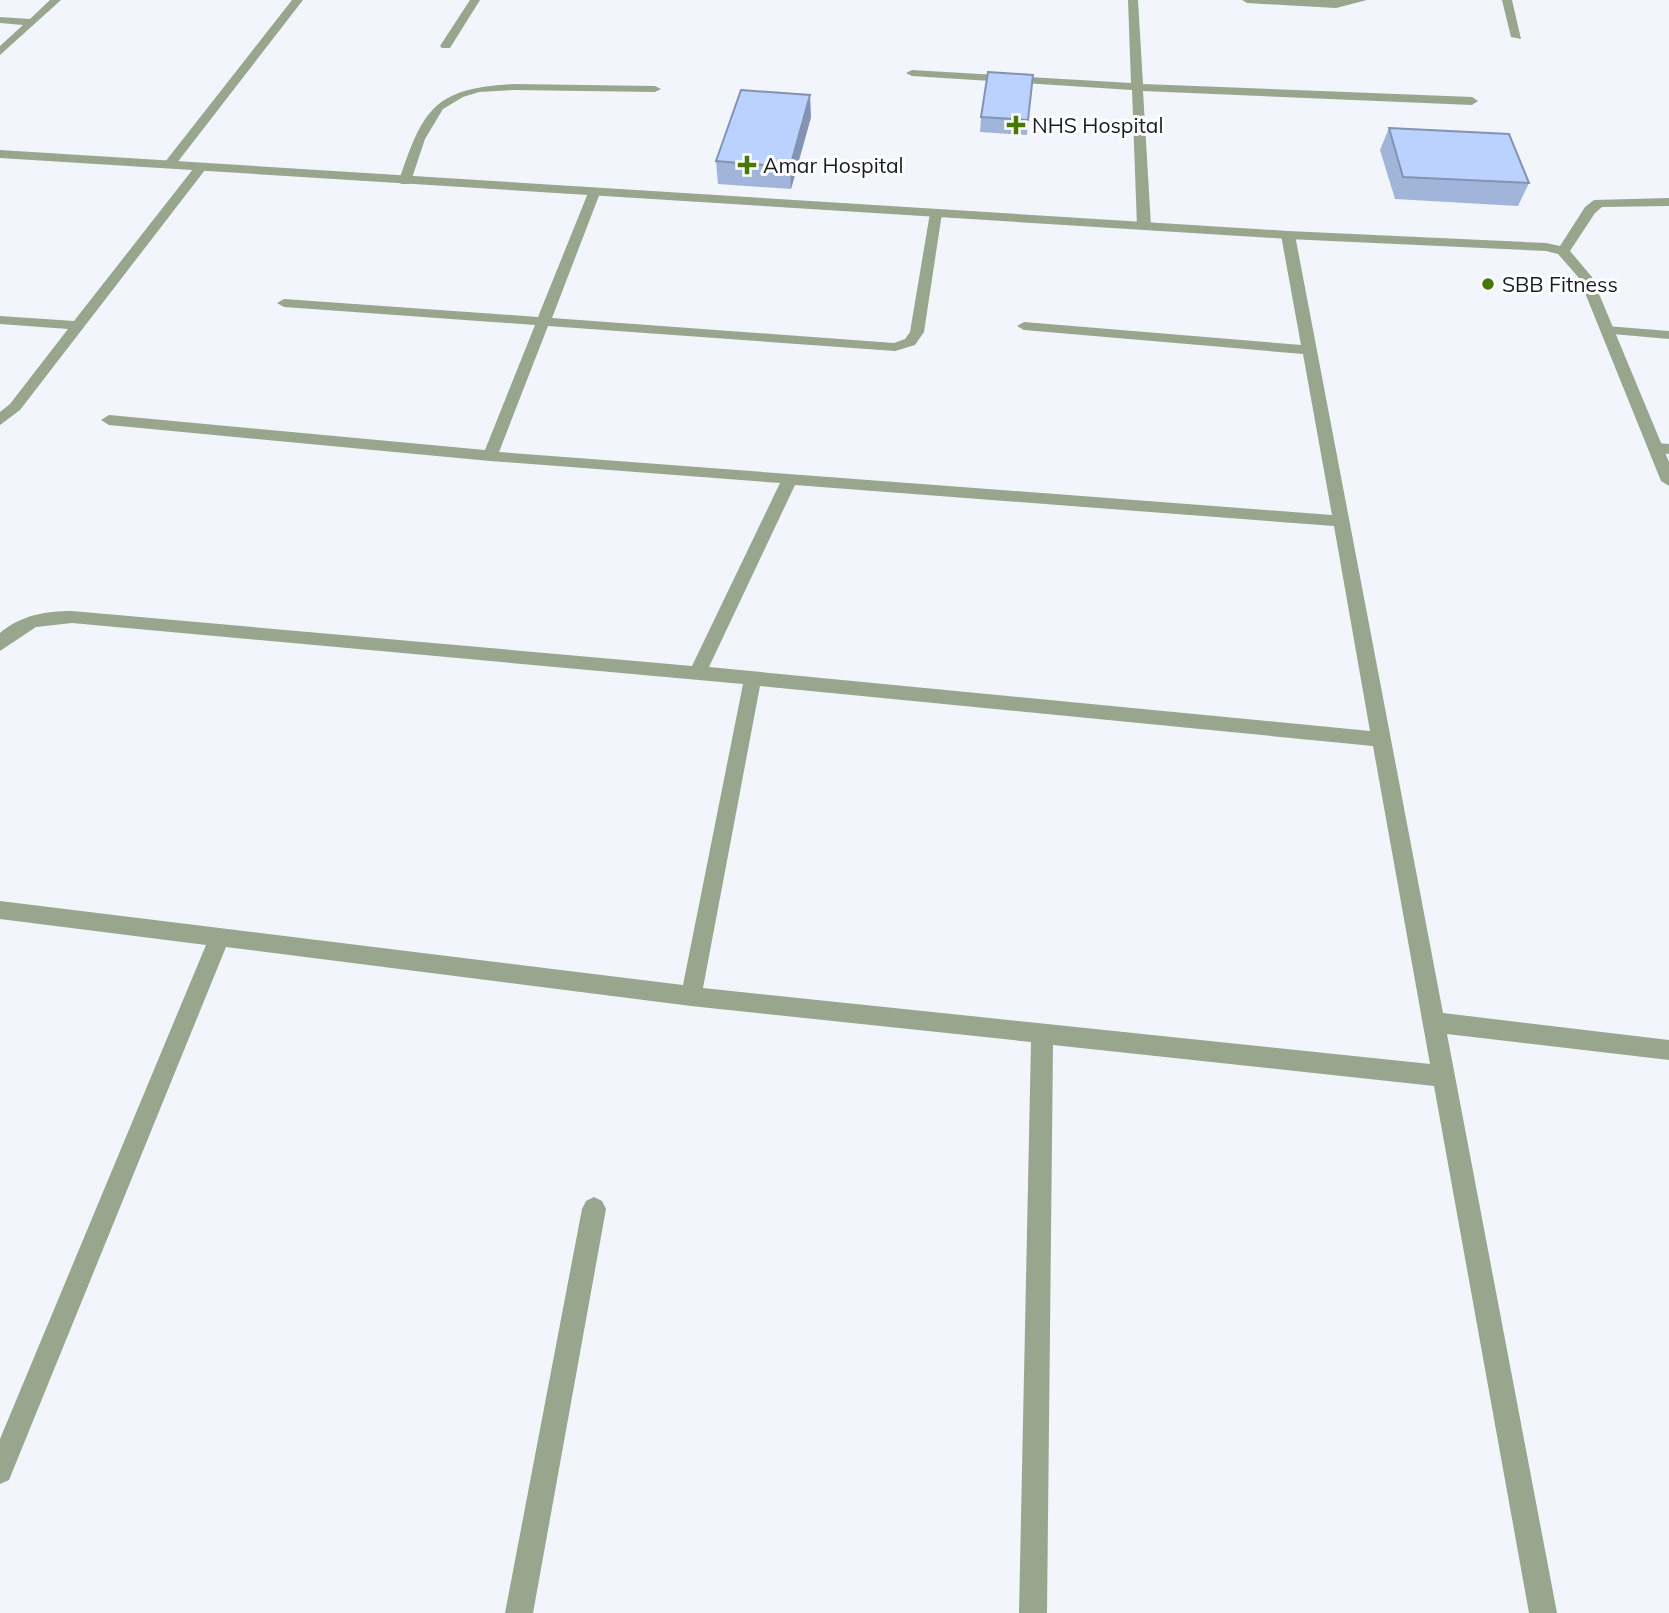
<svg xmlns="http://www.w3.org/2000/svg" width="1669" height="1613" viewBox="0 0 1669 1613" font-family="Mulish,sans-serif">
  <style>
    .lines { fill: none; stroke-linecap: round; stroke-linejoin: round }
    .minor { fill: #98a68e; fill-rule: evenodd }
    .tertiary { fill: #98a68e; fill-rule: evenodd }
    .wall { fill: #a1b5da }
    .shaded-wall { fill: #8393b2 }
    .building { fill: #bbd2fe; stroke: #8393b2; stroke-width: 2 }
    .poi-dot { fill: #467903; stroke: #fff; stroke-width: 2.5 }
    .labels { text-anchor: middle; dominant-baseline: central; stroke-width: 6; stroke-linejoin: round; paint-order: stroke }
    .far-poi-label { font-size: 21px; fill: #161b25; stroke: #fff; text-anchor: start }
  </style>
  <rect width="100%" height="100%" fill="#f2f5fb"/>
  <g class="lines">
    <g class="minor">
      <path d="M50 0H61L0 55V46L23 25 0 23V17L30 19Z"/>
      <path d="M292 0H303L173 168H165V162Z"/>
      <path d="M470 0H480L450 48H442L440 46Z"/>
      <path d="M1128 0H1138L1143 84 1472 97 1478 101 1472 105 1143 91 1151 226 1144 230 1137 226 1132 90 912 76 906 73 912 70 1131 83Z"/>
      <path d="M1242 0H1367L1336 8 1247 3Z"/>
      <path d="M1502 0H1512L1521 39 1511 37Z"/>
      <path d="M514 84 655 86 661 89 655 92 514 90 479 92 463 97 443 109 425 139 411 181 409 184H401L399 181C423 109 434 88 514 84Z"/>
      <path d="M201 163 205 164V170L20 410 0 425V412L10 404 68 329 0 324V316L74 321 197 164Z"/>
      <path d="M594 189 600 193 552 318 894 343 905 339 910 332 930 213 936 209 942 213 924 332 915 345 895 351 548 326 499 452 1332 515 1303 354 1024 330 1017 326 1024 322 1301 345 1281 235 1288 231 1295 235 1443 1013 1669 1040V1060L1447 1034 1557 1613H1529L1434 1086 1053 1045 1047 1613H1019L1031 1042 691 1006 226 947 9 1480 0 1484V1439L206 945 0 919V901L683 985 743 684 72 623 36 627 0 651V633C21 615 46 611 72 611L692 666 780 483 490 461 109 425 101 420 109 415 485 450 535 325 284 307 277 303 284 299 538 317 588 193ZM795 485 1334 526 1370 731 709 667ZM760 686 1373 746 1430 1064 703 988Z"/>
      <path d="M1606 326 1669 331V339L1601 333V327Z"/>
      <path d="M1657 443 1669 444V454L1652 452 1649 448 1652 444Z"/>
      <path d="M594 1197 602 1201 606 1209 533 1613H505L582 1209 586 1201Z"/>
    </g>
    <path class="tertiary" d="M0 150 1288 231 1546 243 1560 246 1585 207 1594 200 1669 198V206L1602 207 1595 213 1570 251 1592 277 1669 462V486L1661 481 1579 278 1558 254 1546 251 1288 239 0 158Z"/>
  </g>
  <g class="wall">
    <path d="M811 117 791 189 718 184 716 161Z"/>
    <path d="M981 117 1028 120 1027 135 980 132Z"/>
    <path d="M1389 128 1529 183 1518 206 1395 199 1380 150Z"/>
  </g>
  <path class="shaded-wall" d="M810 95 811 117 791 189 790 167Z"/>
  <g class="building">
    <path d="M988 72 1033 75 1028 120 981 117Z"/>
    <path d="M741 90 810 95 790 167 716 161Z"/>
    <path d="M1389 128 1509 134 1529 183 1403 177Z"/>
  </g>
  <g class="poi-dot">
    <path d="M1012.5 114.5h7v7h7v7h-7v7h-7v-7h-7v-7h7z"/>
    <path d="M743.5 154.5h7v7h7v7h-7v7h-7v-7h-7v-7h7z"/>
    <circle cx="1488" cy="284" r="7"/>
  </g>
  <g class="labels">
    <g class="far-poi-label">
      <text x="1032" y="125">NHS Hospital</text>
      <text x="763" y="165">Amar Hospital</text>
      <text x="1502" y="284">SBB Fitness</text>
    </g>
  </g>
</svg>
